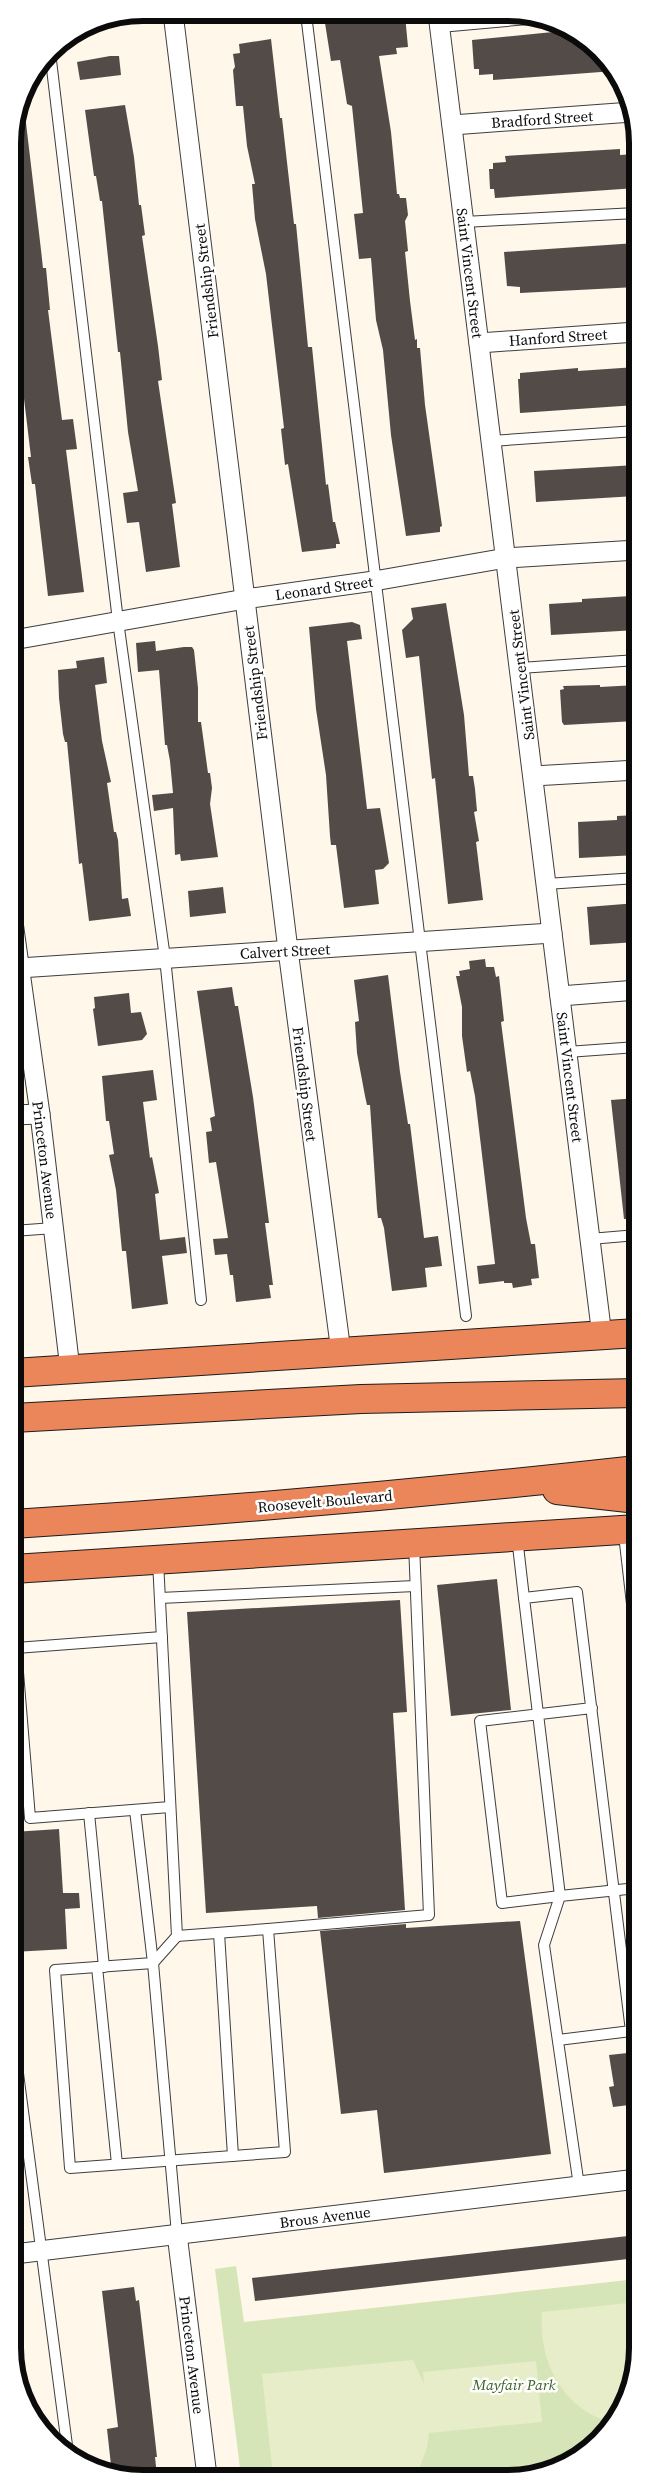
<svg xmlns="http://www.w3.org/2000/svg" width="650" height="2491" viewBox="0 0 650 2491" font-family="'Source Serif 4',serif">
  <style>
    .green { fill: #d6e5b7 }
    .pitch { fill: #e6edc8 }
    .building { fill: #534b48 }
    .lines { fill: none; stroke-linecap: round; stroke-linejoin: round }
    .lane-casing { stroke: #3e3e3e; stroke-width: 12 }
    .street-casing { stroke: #3e3e3e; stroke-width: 21 }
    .highway-casing { stroke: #1c1c1c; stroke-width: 30 }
    .lane { stroke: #fff; stroke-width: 10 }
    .street { stroke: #fff; stroke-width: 19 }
    .highway { stroke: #eb865b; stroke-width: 28 }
    .labels { text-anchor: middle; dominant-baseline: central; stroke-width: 5; stroke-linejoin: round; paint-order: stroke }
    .street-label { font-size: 15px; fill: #0b0b0b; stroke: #fff }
    .park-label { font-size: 15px; font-style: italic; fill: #375e20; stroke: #fff }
    .rim { fill: none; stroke: #0b0b0b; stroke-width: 6 }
  </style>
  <rect width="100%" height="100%" fill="#fef7ea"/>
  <path class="green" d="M236 2266 244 2322 637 2279V2356L627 2398 605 2434 565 2465 525 2477 241 2476 215 2269Z"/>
  <g class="pitch">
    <path d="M637 2302V2356L627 2398 612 2423C562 2409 538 2361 542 2312Z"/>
    <path d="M413 2360 424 2384 423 2372 536 2361 542 2422 429 2433 427 2448 416 2477 273 2476 262 2374Z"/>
    <path d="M572 2460C541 2484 488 2477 451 2477V2473Z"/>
  </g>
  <g class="building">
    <path d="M405 15 408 47 396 48 397 54 379 56 391 132 397 194H399L400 198H406L408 215 405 221 408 251 405 252 410 301 415 340 417 339V348H420L425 405 442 526 440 527V532L406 536 391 435 383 350 376 320 371 258 359 259 354 214 363 213 352 106 347 104 340 60 331 61 325 23Z"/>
    <path d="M563 31 600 51 614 71 493 80V74L479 75V69H474L472 40Z"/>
    <path d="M271 39 280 118H282L294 224H296L308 347H312L326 485 328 484 333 522H335L340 544H336V548L302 552 288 464 285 465 281 429 284 428 266 274 255 219 252 184H255L247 146 243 106H236L233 70 235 67 233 54 240 53 239 44Z"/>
    <path d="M110 56H119L121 75 80 80 77 62Z"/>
    <path d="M125 105 134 157 139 205H141L145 235 142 236 158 346 162 380 158 381 176 503 172 504 180 567 146 572 139 522 127 523 123 493 138 491 128 432 120 352H118L102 201H100L96 176H94L85 110Z"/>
    <path d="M20 106H24L41 250 43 268H46L50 310H48L62 420 73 419 77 449 66 450 84 592 48 596 35 484H32L28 457H31L13 307V135Z"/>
    <path d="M620 149V155L636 154V188L495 198 494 189H490L489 169H493V163L506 162 505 156Z"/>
    <path d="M636 243V287L520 293V287L507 286 504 252Z"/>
    <path d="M636 367V405L520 413 518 379H520V373L578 368V371Z"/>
    <path d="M636 465V496L536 502 534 471Z"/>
    <path d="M631 596V599H637V630L551 635 549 604 582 602V599Z"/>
    <path d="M446 603 464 715 469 776H473L475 789 477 811 474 812 479 841 476 842 483 900 448 904 435 778 432 779 419 656 406 658 402 630 413 619 411 608Z"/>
    <path d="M352 622 360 625 362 639 347 641 367 809 380 808 389 863 383 869 375 870 379 904 344 908 336 845H331L330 836 326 775 316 709 309 627Z"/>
    <path d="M155 641 156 651 184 647H192L194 650 198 688V722H201L208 773H210L212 788 210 804 218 857 181 861 180 854 175 855 173 808 154 811 152 795 173 793 170 761 167 745H165L159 670 138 672 136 643Z"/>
    <path d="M104 657 107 683 95 685 102 741 111 782 107 783 114 832H116L118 840 122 899 128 898 131 916 89 921 82 863 79 864 67 742H65L63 734 59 698 58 670 77 668 76 661Z"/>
    <path d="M600 685V687L637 685 635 721 564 725 562 722 560 690 564 689 563 686Z"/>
    <path d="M637 815V855L579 858 578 822 617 820V816Z"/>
    <path d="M223 887 226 913 190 917 188 891Z"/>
    <path d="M637 903V942L590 945 587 907Z"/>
    <path d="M485 959 486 967H494L496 977 499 976 504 1021 501 1022 515 1131 526 1218 531 1244H535L539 1278 531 1279 532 1285 513 1288 512 1283H504V1281L479 1284 477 1266 495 1264 475 1096 470 1071 467 1072 462 1036V1007L456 976H460L459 971 470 969 469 961Z"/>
    <path d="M388 975 400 1072 408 1124H410L424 1238 438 1236 442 1266 425 1268 427 1287 392 1291 384 1228 381 1218H378L377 1210 370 1105H367L365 1096 357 1053 355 1022 359 1021 354 980Z"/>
    <path d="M232 987 235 1006H238L253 1097 269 1223H265L273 1285H269L271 1298 236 1302 233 1275H230L227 1254 215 1255 213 1239 228 1238 216 1162 209 1163 206 1132 212 1131 210 1118 215 1116 197 991Z"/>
    <path d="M129 993 131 1013 141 1012 147 1034 142 1040 98 1046 93 1009 95 1008 94 997Z"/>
    <path d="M153 1070 157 1100 143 1102 150 1158 152 1157 159 1193 155 1194 160 1240 185 1237 187 1253 162 1256 168 1304 132 1309 126 1251H122L116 1190 109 1155 114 1154 109 1121H106L102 1076Z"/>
    <path d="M637 1098V1219H624L611 1100Z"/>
    <path d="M497 1579 511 1710 451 1716 437 1585Z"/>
    <path d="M400 1600 407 1712 393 1713 405 1910 318 1918 317 1906 206 1913 187 1612Z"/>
    <path d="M59 1829 63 1893H79L80 1908 65 1909 67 1949 13 1952V1832Z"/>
    <path d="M520 1921 551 2154 384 2173 377 2110 341 2114 320 1931 406 1924V1928Z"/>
    <path d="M637 2052V2104L613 2107 609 2087 614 2086 609 2055Z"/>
    <path d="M637 2235V2258L255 2301 252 2278Z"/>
    <path d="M134 2287 136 2301 139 2300 148 2377 157 2457H155L157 2476 112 2474 107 2429 118 2427 102 2291Z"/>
  </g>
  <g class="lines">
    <defs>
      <g id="lane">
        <path d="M306 14 466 1316"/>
        <path d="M440 27 539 18"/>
        <path d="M50 52 118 621 165 958 201 1300"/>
        <path d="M464 222 636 213"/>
        <path d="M491 441 636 431"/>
        <path d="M520 668 637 660"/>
        <path d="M546 884 637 878"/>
        <path d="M567 1052 637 1047"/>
        <path d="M13 1231 54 1228"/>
        <path d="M590 1239 637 1235"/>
        <path d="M517 1537 524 1598"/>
        <path d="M158 1561 177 1936 153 1963 177 2234"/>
        <path d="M160 1598 415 1586"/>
        <path d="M162 1637 16 1648 30 1818 170 1807"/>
        <path d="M135 1810 153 1963 55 1970 70 2168 285 2152 268 1929 177 1936"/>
        <path d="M89 1813 104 1967"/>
        <path d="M268 1929 429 1915 414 1544"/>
        <path d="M219 1933 233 2156"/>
        <path d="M97 1967 117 2164"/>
        <path d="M558 2040 631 2031C613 1884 595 1738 577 1592L524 1598 560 1896 502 1903 480 1721 592 1708"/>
        <path d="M14 2043 68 2453"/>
        <path d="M579 2186 544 1945 560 1896 637 1888"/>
      </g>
      <g id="street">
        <path d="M173 13 288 950 341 1352"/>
        <path d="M438 14 602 1336"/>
        <path d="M452 125 632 112"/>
        <path d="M479 343 636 332"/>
        <path d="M13 640 245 599 374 581 506 558 637 550"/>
        <path d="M533 776 637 770"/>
        <path d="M13 922 40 1114 70 1369"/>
        <path d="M19 968 552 933"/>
        <path d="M560 996 637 990"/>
        <path d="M13 1115 40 1114"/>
        <path d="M628 1530 637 1608"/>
        <path d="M177 2234 207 2476"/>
        <path d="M14 2254 637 2179"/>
      </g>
      <g id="highway">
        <path d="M13 1373 637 1333"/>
        <path d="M13 1418 361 1399 637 1393"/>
        <path d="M557 1490 637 1499"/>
        <path d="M13 1524C222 1511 429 1493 637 1470"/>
        <path d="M13 1569 637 1529"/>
      </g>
    </defs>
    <use href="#lane" class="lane-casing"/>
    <use href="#street" class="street-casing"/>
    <use href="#highway" class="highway-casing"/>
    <use href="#lane" class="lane"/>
    <use href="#street" class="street"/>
    <use href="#highway" class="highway"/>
  </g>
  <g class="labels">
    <g class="street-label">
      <text transform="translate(542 119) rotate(-4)">Bradford Street</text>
      <text transform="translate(470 273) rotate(83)">Saint Vincent Street</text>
      <text transform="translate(206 281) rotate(-97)">Friendship Street</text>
      <text transform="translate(558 337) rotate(-4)">Hanford Street</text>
      <text transform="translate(324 588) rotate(-8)">Leonard Street</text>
      <text transform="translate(521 675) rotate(-97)">Saint Vincent Street</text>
      <text transform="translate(255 683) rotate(-97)">Friendship Street</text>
      <text transform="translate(285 951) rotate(-3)">Calvert Street</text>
      <text transform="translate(570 1077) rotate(83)">Saint Vincent Street</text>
      <text transform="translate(305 1084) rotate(83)">Friendship Street</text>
      <text transform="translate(45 1160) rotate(83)">Princeton Avenue</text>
      <text transform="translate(325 1501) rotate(-5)">Roosevelt Boulevard</text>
      <text transform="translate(325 2217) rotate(-7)">Brous Avenue</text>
      <text transform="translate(192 2355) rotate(83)">Princeton Avenue</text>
    </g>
    <g class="park-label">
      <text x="514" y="2384">Mayfair Park</text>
    </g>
  </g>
  <path d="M0 0H650V2491H0ZM143 21H507A122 122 0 0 1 629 143V2348A122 122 0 0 1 507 2470H143A122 122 0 0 1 21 2348V143A122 122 0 0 1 143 21Z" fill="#fff" fill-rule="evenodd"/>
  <path class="rim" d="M143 21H507A122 122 0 0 1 629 143V2348A122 122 0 0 1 507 2470H143A122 122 0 0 1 21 2348V143A122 122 0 0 1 143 21Z"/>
</svg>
